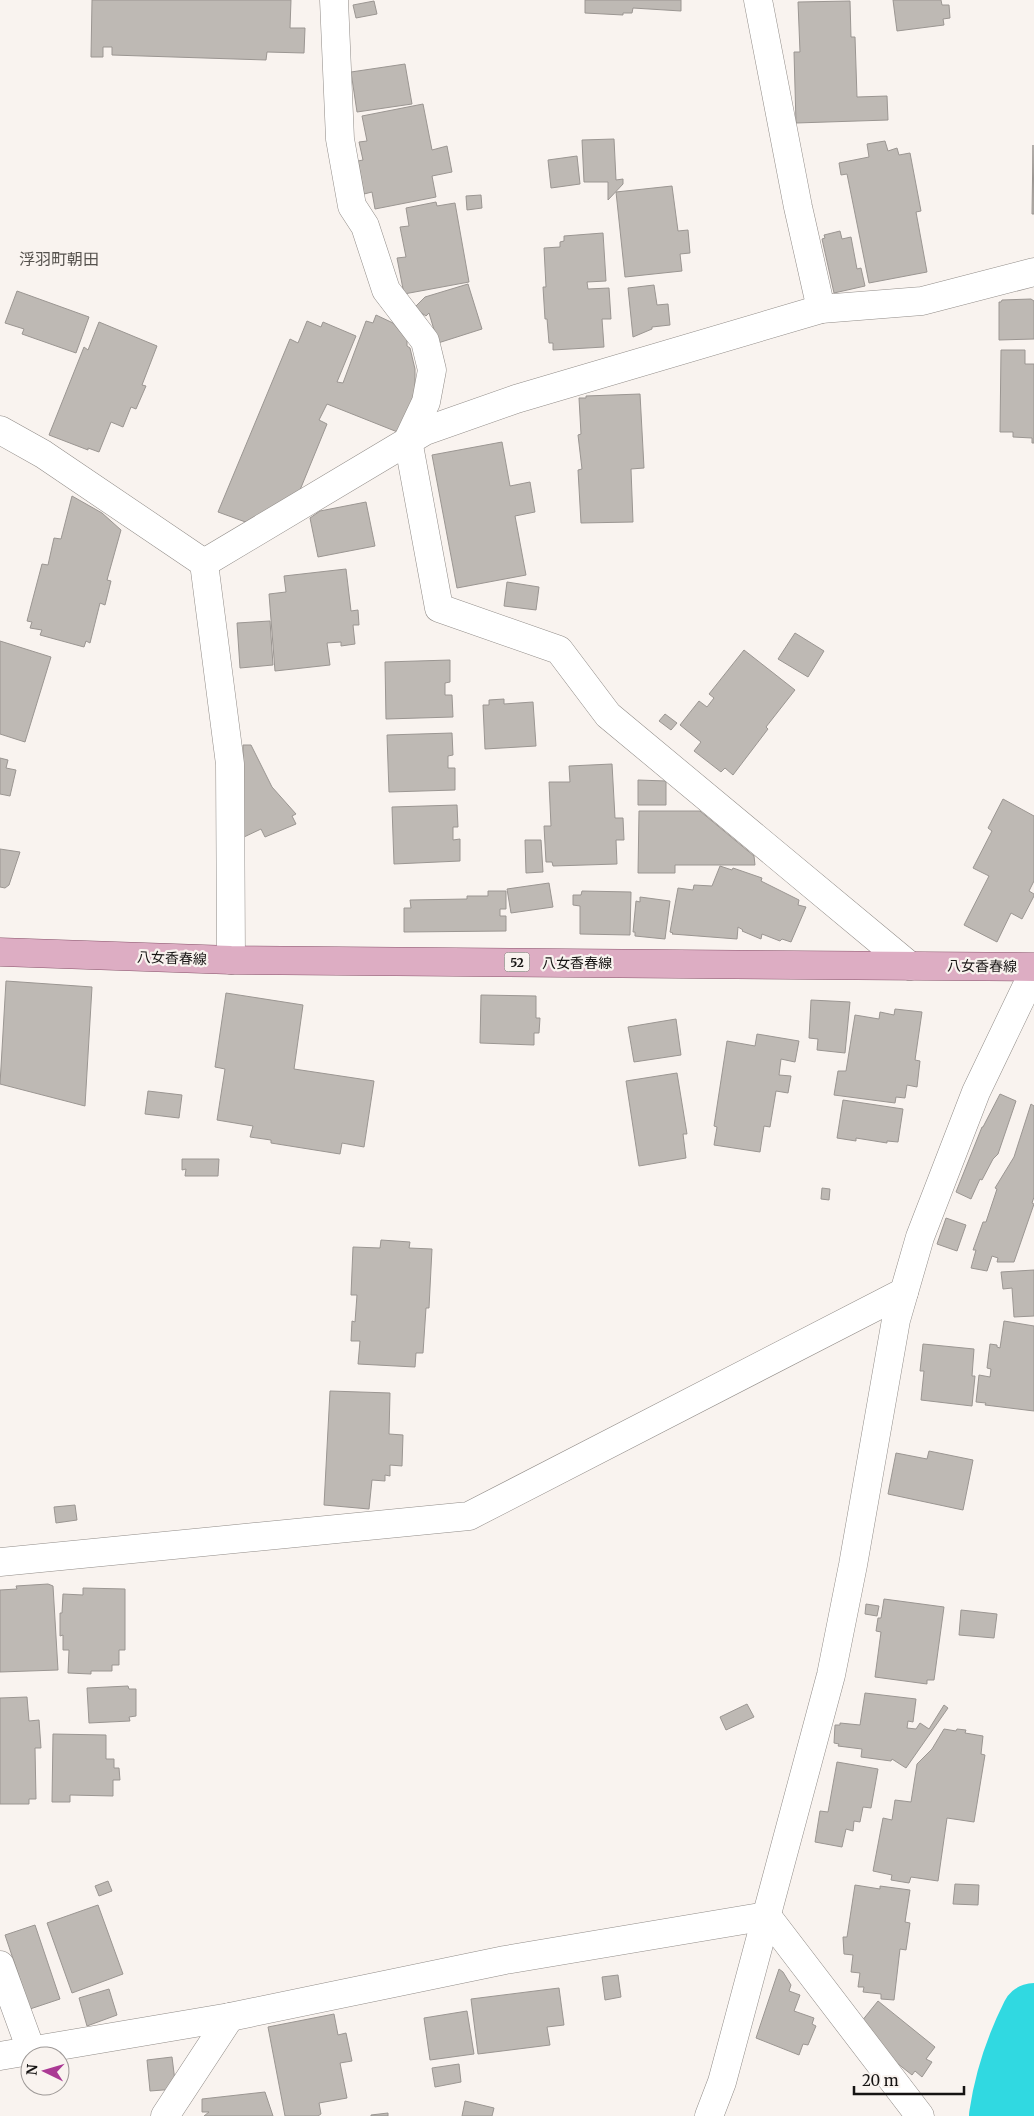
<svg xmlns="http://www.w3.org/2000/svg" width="1034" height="2116" viewBox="0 0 1034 2116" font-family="Merriweather,'Noto Sans JP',serif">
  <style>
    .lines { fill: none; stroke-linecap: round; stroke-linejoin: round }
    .river { stroke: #30d9e1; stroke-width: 66 }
    .building { fill: #beb9b4; stroke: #9b9692 }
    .minor-casing { stroke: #918c88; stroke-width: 29 }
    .major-casing { stroke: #88536b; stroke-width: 29 }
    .minor { stroke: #fff; stroke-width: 28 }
    .major { stroke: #ddadc3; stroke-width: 28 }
    .labels { text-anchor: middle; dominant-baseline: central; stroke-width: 4.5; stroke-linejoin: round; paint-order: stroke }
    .shield { fill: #f9f3ef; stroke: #595654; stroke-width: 1 }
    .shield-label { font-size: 12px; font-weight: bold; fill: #151312 }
    .street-label { font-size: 14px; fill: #151312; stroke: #f9f3ef }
    .quarter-label { font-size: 16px; fill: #56524e; stroke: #f9f3ef }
  </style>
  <rect width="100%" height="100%" fill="#f9f3ef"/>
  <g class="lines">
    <path class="river" d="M1002 2116C1007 2081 1018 2048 1034 2016"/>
  </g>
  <g class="building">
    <path d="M92 0H291L290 28H305L304 53 267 52 266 60 112 55V47H103V57H91Z"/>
    <path d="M585 0H681V11L633 8 632 13H623V15L585 13Z"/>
    <path d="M893 0H941L942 5H949L950 18 943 19 944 25 897 31Z"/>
    <path d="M374 1 377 14 356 18 353 5Z"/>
    <path d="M850 1 851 37H855L857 97 887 96 888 120 796 123 794 52H800L798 2Z"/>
    <path d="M405 64 412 104 357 112 351 72Z"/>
    <path d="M423 104 432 150 447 146 452 172 432 176 436 197 375 209 372 192 364 194 358 161 363 160 359 142 367 141 362 116Z"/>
    <path d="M614 139 616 180 623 179V184L608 200V182H584L582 140Z"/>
    <path d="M885 141 888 151 897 148 899 155 910 153 921 211 916 212 927 272 869 283 847 174 841 175 839 163 869 157 867 144Z"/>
    <path d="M1033 145 1034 214H1032Z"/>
    <path d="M577 156 580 184 551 188 548 160Z"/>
    <path d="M672 186 678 231 688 230 690 253 680 254 682 271 625 277 616 192Z"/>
    <path d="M481 195 482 208 467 210 466 196Z"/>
    <path d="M436 202 437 206 455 203 469 282 404 294 397 258 406 257 400 227 409 226 406 208Z"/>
    <path d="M840 231 842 239 851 237 857 269 861 268 865 286 834 293 822 239 825 238 824 235Z"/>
    <path d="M603 233 606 281 587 282 588 289 609 288 611 319H602L604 347 553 350V343H549L547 319H545L543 287H546L544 248 560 247V242L564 241V236Z"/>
    <path d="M468 284 482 329 438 343 429 313 426 316 414 308 425 297Z"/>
    <path d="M654 285 657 305 668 304 670 325 652 327V329L633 337 628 288Z"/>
    <path d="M17 291 89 317 76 353 22 334 24 329 5 323Z"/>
    <path d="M1031 299 1034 301V339L999 340V302H1001L1002 300Z"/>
    <path d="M376 315 393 323 407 340V346L410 348 415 369V391L400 433 327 404 319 420 327 424 300 490 251 524 218 512 290 339 298 343 307 321 321 327 323 322 356 336 337 382 343 383 366 321 373 323Z"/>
    <path d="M99 322 157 346 142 385 146 386 136 409 131 407 123 427 111 422 99 452 88 448V450L49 435 84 347 88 350Z"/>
    <path d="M1001 350H1025V364H1034V443H1032V438L1013 437V432H1000Z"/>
    <path d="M640 394 644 468 631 469 633 522 581 523 578 470 582 469 578 435 581 434 579 398H586V396Z"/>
    <path d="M502 442 510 486 530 482 535 512 515 516 526 575 457 588 432 455Z"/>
    <path d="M72 496 102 513 121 530 107 580 111 581 105 605 100 603 90 643 86 641 84 647 40 635 42 630 30 628 32 622 27 621 42 564 48 565 54 538 61 539Z"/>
    <path d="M366 502 375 546 318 557 310 518 320 511Z"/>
    <path d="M346 569 351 611 358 610 359 625H353L355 644 341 646V642L327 643 330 665 275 671 269 594 286 592 284 576Z"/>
    <path d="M507 582 539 587 536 610 504 606Z"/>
    <path d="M270 621 273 665 240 668 237 623Z"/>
    <path d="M795 633 824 651 808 677 778 659Z"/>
    <path d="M0 641 51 657 25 742 0 734Z"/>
    <path d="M744 650 795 690 766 727 768 729 733 775 725 768 721 772 694 751 701 742 680 725 699 701 707 707 714 698 709 694Z"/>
    <path d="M450 660V682L445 683V695H452L453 717 386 719 385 662Z"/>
    <path d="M504 699V704L533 702 536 746 485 749 483 705H489V700Z"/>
    <path d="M665 714 677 723 671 730 659 721Z"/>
    <path d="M452 733 453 755 448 756V768H455V790L389 792 387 735Z"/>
    <path d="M243 745H251L272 787 296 814 292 816 296 824 265 837 261 829 244 837Z"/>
    <path d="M0 758 8 760 6 768 16 770 10 796 0 794Z"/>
    <path d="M612 764 615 818H623L624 840H616L617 864 553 866 552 862H546L544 826H551L549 782H570L569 766Z"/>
    <path d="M638 780 666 781V805H638Z"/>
    <path d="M1003 799 1034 816V881L1029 891 1034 894V896L1022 919 1011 913 997 942 964 925 989 876 973 868 992 831 988 828Z"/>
    <path d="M457 805 458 827H453V840L460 839V861L394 864 392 807Z"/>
    <path d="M639 811H700L754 856 755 865H675V873H638Z"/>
    <path d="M525 840H541L543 872 526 873Z"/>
    <path d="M0 849 20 852 9 885 5 888 0 887Z"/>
    <path d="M720 866 732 870 733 868 762 878 761 881 799 900 798 905 806 907 791 942 782 939 780 941 762 934 761 939 742 931 743 930 738 927 737 939 672 934 673 933 670 932 678 888 693 890 694 885 712 886Z"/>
    <path d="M549 883 553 907 511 913 507 889Z"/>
    <path d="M488 891H506V909H500V916H506V931L404 932V908H411L410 900 467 899V896H488Z"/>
    <path d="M582 891 631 892 630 935 580 934V906L573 905V895H581Z"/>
    <path d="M640 897 670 901 665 939 635 936V932H633L636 901 640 902Z"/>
    <path d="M6 981 92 987 85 1106 0 1084Z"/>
    <path d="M226 993 303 1005 294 1069 374 1081 364 1147 342 1143 340 1154 271 1143V1140L250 1137 253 1126 217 1120 225 1069 215 1067Z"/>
    <path d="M481 995 536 996V1018H540L539 1033H534V1045L480 1043Z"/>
    <path d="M811 1000 850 1002 845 1053 817 1050 818 1039 809 1038Z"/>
    <path d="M895 1009 922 1012 915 1060 920 1061 917 1087 907 1085 905 1098 896 1097 895 1103 834 1095 838 1071H846L855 1015 879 1019 880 1012 894 1015Z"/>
    <path d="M676 1019 681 1055 634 1062 628 1027Z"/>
    <path d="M757 1034 799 1041 795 1062 781 1059 779 1075 791 1076 788 1093 776 1091 770 1127 764 1126 760 1152 714 1145 717 1127 714 1126 727 1041 755 1046Z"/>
    <path d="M677 1073 687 1134H683L686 1158 639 1166 626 1081Z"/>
    <path d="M148 1091 182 1095 179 1118 145 1114Z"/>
    <path d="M1000 1094 1016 1101 998 1154 993 1159 982 1180 980 1179 971 1199 956 1192 982 1127H983Z"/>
    <path d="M843 1100 903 1109 898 1142 887 1141V1143L856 1138V1141L837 1138Z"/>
    <path d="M1031 1104 1034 1106V1197L1032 1203 1034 1204 1014 1262H997L998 1258 992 1256 987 1271 971 1268 976 1250H973L983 1222H986L997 1189 995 1188 1014 1157Z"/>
    <path d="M182 1159H219L218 1176H185L186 1169 182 1170Z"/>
    <path d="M822 1188 830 1189 829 1200 821 1199Z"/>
    <path d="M946 1218 966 1225 957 1251 937 1244Z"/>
    <path d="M381 1240 410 1242 409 1248 432 1249 429 1308H426L423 1353H416L415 1367 358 1364 360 1341H351L352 1321 355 1322 357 1295H351L353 1247 380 1248Z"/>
    <path d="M1034 1270V1316L1014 1317 1012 1288 1003 1289 1001 1272Z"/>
    <path d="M1004 1321 1034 1326V1411L985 1405 986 1403 976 1402 979 1375 990 1377 991 1369 987 1368 990 1344 997 1345V1347L1000 1348Z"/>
    <path d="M923 1344 974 1349 972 1376H975L972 1406 921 1400 924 1371H920Z"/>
    <path d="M330 1391 390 1393 389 1434 403 1435 402 1466 390 1465V1476L385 1475V1481L372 1480 369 1509 324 1505Z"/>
    <path d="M929 1451 973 1460 963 1510 888 1494 896 1453 927 1459Z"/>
    <path d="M75 1505 77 1520 56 1523 54 1507Z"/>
    <path d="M48 1584 53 1586 58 1670 0 1672V1590L17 1589 16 1586Z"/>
    <path d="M83 1588 125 1589V1650H119V1665H112V1671H91V1674L68 1673 69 1650H63V1635L60 1636V1613H62L63 1594 83 1595Z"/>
    <path d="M884 1599 944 1607 934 1680H927V1684L875 1677 881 1632 876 1631 878 1618H881Z"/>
    <path d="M866 1604 879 1606 877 1616 865 1614Z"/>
    <path d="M961 1610 997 1614 994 1638 959 1635Z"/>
    <path d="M128 1686 129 1689H136V1716L129 1717 130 1721 89 1723 87 1688Z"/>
    <path d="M865 1693 916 1699 913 1722 908 1721 907 1728 916 1729 920 1723 929 1729 944 1705 948 1708 906 1768 892 1759 891 1761 861 1757 862 1749 838 1746 839 1744 834 1743 835 1725H840V1723L860 1725Z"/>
    <path d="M27 1697 29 1721 39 1720 41 1748H35L36 1799H29V1804H0V1698Z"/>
    <path d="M747 1704 754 1717 726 1730 720 1717Z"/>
    <path d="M944 1729 956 1731 957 1729 966 1730 965 1733 983 1736 981 1754 985 1755 974 1822 947 1818 938 1881 911 1877 909 1883 891 1880 892 1875 873 1871 883 1818 892 1820 895 1800 911 1802 917 1764 932 1749Z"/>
    <path d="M53 1734 106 1735V1759H114V1768H119L120 1780H113V1796L70 1795V1802H52Z"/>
    <path d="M837 1762 878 1769 871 1808 863 1807 860 1822 854 1821 853 1831 846 1829 842 1847 815 1842 820 1811 828 1812Z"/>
    <path d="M108 1881 112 1891 99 1896 95 1886Z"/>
    <path d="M955 1884 979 1885 978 1905 953 1904Z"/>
    <path d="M855 1885 880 1889V1886L910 1890 905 1922 910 1923 906 1950 900 1949 894 2000 881 1999V1994L863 1992 864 1987H858L860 1973 851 1972 853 1955 844 1954 843 1937H847Z"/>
    <path d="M98 1905 123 1974 72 1993 47 1923Z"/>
    <path d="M35 1925 60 1999 30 2009 5 1935Z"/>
    <path d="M779 1969 783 1972 791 1985 789 1991 800 1995 794 2011 814 2018 812 2024 816 2026 808 2045 803 2044 799 2055 756 2038Z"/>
    <path d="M618 1975 621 1997 605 2000 602 1977Z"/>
    <path d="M559 1988 564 2025 547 2027 550 2045 478 2054 471 1999Z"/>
    <path d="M109 1989 117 2015 87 2026 79 1998Z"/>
    <path d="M878 2001 935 2047 926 2059 932 2062 922 2077 915 2071 912 2075 873 2044 857 2027Z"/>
    <path d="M467 2011 474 2054 430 2060 424 2018Z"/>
    <path d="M334 2014 338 2035 346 2033 352 2061 340 2063 347 2098 319 2103 321 2114 318 2116H285L268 2027Z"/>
    <path d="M172 2057 176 2089 150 2091 147 2060Z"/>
    <path d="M459 2064 461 2082 435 2087 432 2068Z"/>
    <path d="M265 2092 273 2116H204L209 2112H202V2099Z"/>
    <path d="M465 2101 494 2108 492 2116H462Z"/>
    <path d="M388 2113V2116H371V2115Z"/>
  </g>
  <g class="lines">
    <defs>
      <g id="minor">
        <path d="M334 0 340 139 352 206 365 226 386 290 425 341 432 370 426 402 408 440 439 608 559 650 608 715 910 966"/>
        <path d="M758 0 798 207 821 309"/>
        <path d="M0 430 43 454 204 563 230 764 231 960"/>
        <path d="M204 563 425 431 516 399 821 309 922 301 1034 272"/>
        <path d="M0 1562 469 1516 904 1292"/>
        <path d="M767 1916 920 2116"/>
        <path d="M0 1965 31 2050"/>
        <path d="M0 2056 230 2017 505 1960 767 1916"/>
        <path d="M165 2116 230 2017"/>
        <path d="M709 2116 722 2082 831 1675 853 1565 896 1320 920 1237 976 1092 1034 971"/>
      </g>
      <path id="major" d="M0 952 231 960 1034 967"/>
    </defs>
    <use href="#minor" class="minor-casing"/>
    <use href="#major" class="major-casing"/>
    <use href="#minor" class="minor"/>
    <use href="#major" class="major"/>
  </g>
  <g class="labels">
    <rect class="shield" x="504.5" y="952.5" width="25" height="19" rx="4"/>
    <g class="shield-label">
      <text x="517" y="962">52</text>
    </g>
    <g class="street-label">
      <text transform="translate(172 958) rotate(2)">八女香春線</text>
      <text x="577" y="963">八女香春線</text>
      <text transform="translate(982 966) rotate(1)">八女香春線</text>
    </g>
    <g class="quarter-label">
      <text x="59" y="259">浮羽町朝田</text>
    </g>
  </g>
  <g transform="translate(45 2071) rotate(275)"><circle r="24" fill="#f9f3ef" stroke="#9e9997"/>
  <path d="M0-4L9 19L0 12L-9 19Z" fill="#ab3994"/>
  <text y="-8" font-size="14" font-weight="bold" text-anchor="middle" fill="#151312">N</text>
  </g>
  <path d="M854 2086v8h110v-8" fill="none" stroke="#151312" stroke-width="2.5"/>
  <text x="862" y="2086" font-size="15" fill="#151312" stroke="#f9f3ef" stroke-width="4" paint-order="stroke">20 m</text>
</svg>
